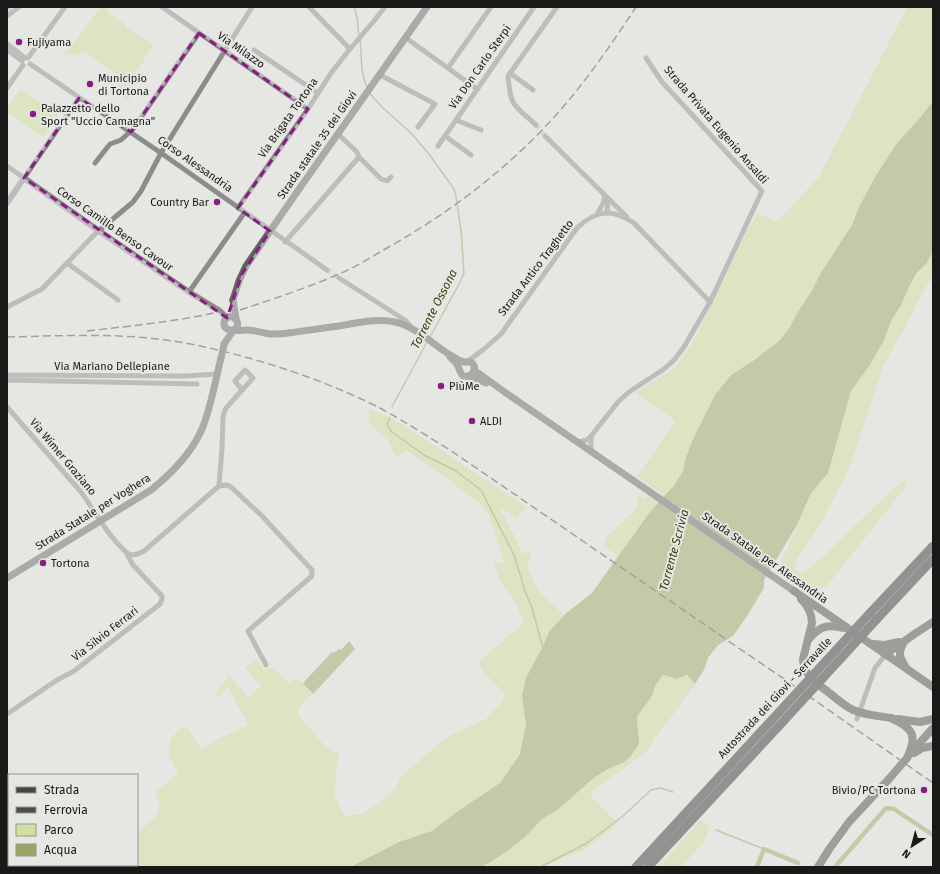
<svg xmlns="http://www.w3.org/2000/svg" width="940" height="874" viewBox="0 0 940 874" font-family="'Fira Sans',sans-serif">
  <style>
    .green { fill: #d0e09e }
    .water { fill: #97a660 }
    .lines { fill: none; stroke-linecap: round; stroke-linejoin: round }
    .stream { stroke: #97a660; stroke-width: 1.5 }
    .canal { stroke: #97a660; stroke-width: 4.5 }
    .minor-tunnel { stroke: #c7c8c5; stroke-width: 5; stroke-dasharray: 5 2.5; stroke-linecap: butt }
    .minor { stroke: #8c8c8b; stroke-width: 5 }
    .tertiary { stroke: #8c8c8b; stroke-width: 6 }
    .secondary { stroke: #626260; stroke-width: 7 }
    .primary { stroke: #444542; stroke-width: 8 }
    .motorway { stroke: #2c2d2a; stroke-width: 9 }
    .rail { stroke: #4d4e4b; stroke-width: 1.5; stroke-dasharray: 8 4; stroke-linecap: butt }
    .secondary-bridge { stroke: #626260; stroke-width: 7 }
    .primary-bridge { stroke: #444542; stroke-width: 8 }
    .motorway-bridge { stroke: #2c2d2a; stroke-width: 9 }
    .marked { fill: none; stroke: #871e85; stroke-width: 3; stroke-dasharray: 8 5; stroke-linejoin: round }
    .poi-dot { fill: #871e85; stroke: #e6e7e3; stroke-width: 1.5 }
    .labels { text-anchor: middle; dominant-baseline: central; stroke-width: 4; stroke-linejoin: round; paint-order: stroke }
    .poi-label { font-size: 11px; fill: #191a18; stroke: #e6e7e3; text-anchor: start }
    .street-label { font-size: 11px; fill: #191a18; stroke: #e6e7e3 }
    .water-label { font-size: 12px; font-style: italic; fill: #39420c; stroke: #e6e7e3 }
  </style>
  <rect width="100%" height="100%" fill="#e6e7e3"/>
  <g class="green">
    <path d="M100 7H105L106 9 109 10V13L127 26 126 27 129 29 130 28 154 45 146 56H145L144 58 145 59 133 76 134 77 132 81 136 88 134 94H132L126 90V88L122 87 123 93 134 101C131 100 129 100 127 100 116 97 118 84 121 77L84 51C78 56 70 55 62 53V52L67 51 71 48Z"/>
    <path d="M907 7H933V101L919 119 897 143 875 177 860 205 852 225 822 271 811 292 797 313 790 327 780 340 753 361 731 375 715 395 694 437 685 460 683 471 674 487 664 496 637 476 676 421 635 393 670 371 676 367 690 347 702 324 748 229 758 213 777 222 794 204 818 178 820 174 877 66Z"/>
    <path d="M20 89 58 115 43 137 7 112V108Z"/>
    <path d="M933 251V276L921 295 910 318 884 364 851 463 841 485 823 519 813 536 801 552 797 560 795 568 797 571 800 573C814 567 830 550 841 539 862 519 884 497 907 478L904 489 827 586C802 594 797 587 777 573L782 558 787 550 810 495 828 473 851 391 870 365 884 340 891 321 901 305 909 287 926 264Z"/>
    <path d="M367 408 387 416 403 425 527 507 517 518 500 507 523 554 532 551 527 565 538 590 564 615 549 632 522 696 526 724 520 754 500 783 458 811 432 831 399 842 354 865V867H7V850H9V865H137V833C143 827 158 817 159 809 160 804 157 797 155 793L178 774C176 768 172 763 170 757 165 743 173 732 186 726L202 750 218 739 248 725 228 687 218 697 215 694 229 675 248 697 261 686 245 668 257 659 265 670 274 667 290 684 296 678 303 683 312 694 296 712 323 744 339 754 336 769 335 796 344 816 362 814 382 801 396 787 401 777 423 757 449 736 486 719 501 703 505 694 484 673 478 663 524 622 513 598 501 583 493 563 504 562 489 516 479 503 445 477 406 450 396 458C389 440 386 436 369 425L370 415Z"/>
    <path d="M648 494 659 502 639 527 619 556 604 547 605 539 638 507V495L645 499Z"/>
    <path d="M663 675 677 679 687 675 695 684 667 723 655 737 648 750 616 774 596 788 590 795 618 824 582 851 562 858 545 867H482C497 858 511 849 523 838 534 829 540 817 555 812L595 777 608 769 615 766 630 757 638 746 639 735 637 719 638 715 652 696 655 686Z"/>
    <path d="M701 820 710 828 703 843 681 867H658Z"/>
  </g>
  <g class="water">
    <path d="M933 101V251L926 264 916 274 909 287 901 305 891 321 884 340 870 365 851 391 828 473 810 495 797 525 764 580V588L747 616 733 636 718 645 708 658 704 670 695 684 687 675 677 679 663 675 655 686 652 696 638 715 637 719 639 741 638 746 630 757 624 762 608 769 595 777 555 812C540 817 534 829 524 838 512 848 499 857 485 865L482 867H354V865L399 842 432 831 458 811 500 783 520 754 526 724 522 696 526 678 544 644 549 632 564 615 592 593 647 516 664 496 674 486 683 471 685 460 694 437 715 395 731 375 753 361 780 340 790 327 797 313 811 292 822 271 852 225 860 205 875 177 897 143 919 119Z"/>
    <path d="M349 641 355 649 313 694 303 683 332 652 334 653 339 649 341 650Z"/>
  </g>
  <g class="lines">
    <g class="stream">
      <path d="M354 7 357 17 359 37"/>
      <path d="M360 40C362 57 360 72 367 87"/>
      <path d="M370 93 372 96 384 109 410 132 429 154 454 189 456 196 461 230 464 273 459 284 430 337"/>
      <path d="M392 407 394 403 427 342"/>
      <path d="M390 418 387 424 391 431 424 455 456 471 481 490 514 555 525 591 532 608 543 648"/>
      <path d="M716 830 764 849"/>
      <path d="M540 867 587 843 623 816 651 790 660 788 673 792"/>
    </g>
    <g class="canal">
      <path d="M757 867 764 849 798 863"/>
      <path d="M835 867 886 808 894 809 933 835"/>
    </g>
    <g class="minor-tunnel">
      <path d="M536 125 545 136"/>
      <path d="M327 270 339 278"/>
    </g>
    <g class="minor">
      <path d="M162 7 308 109"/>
      <path d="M309 7 350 49"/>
      <path d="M7 8 9 7"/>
      <path d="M7 16 19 7"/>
      <path d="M406 38 477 89"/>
      <path d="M7 44 25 58"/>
      <path d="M7 50 22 61"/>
      <path d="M254 50 318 93"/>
      <path d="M28 58 65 7"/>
      <path d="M30 64 161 153 327 270"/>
      <path d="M448 68 491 7"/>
      <path d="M510 73 533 90"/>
      <path d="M380 75 435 104 418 127"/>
      <path d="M7 88 23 65"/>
      <path d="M456 120 481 130"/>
      <path d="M536 125C529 118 518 111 513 102 509 94 509 84 508 76L557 7"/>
      <path d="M338 134 357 152 359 157 381 179 387 181 391 177"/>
      <path d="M445 136 471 155"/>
      <path d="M545 136 627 217"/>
      <path d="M438 146 534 7"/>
      <path d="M95 163 110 144 121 140 133 129 199 33"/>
      <path d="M7 166 24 178 79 98"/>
      <path d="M606 197 608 201 607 213"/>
      <path d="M238 208 308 109 331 73 350 49 373 22 385 7"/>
      <path d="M597 215C600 207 606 203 604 194"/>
      <path d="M285 242 359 157"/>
      <path d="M67 263 118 300"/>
      <path d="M339 278 405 320 411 327"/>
      <path d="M189 292 245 212"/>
      <path d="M7 307 42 289 95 234 133 202 141 191 161 153 252 7"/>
      <path d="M467 362 484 349 501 334 577 228C596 210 612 208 634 223L710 302"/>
      <path d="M7 375 185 376 217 374"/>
      <path d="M7 380 197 384"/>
      <path d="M7 407 81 492C95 511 105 532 122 548 124 550 126 553 129 554 134 556 139 554 144 551L219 486 227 485 231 487 262 516 312 570V576L248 631 266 665"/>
      <path d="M578 442 587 440 591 436 618 402 629 392 664 369 674 360 684 347 710 302 762 191 662 82 646 58"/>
      <path d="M591 451V436"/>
      <path d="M219 486 222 448 223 418 224 413 226 408 253 378 245 370 235 381 242 390"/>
      <path d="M7 714 57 680 74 671 160 604 162 599V596L133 565 127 554"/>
      <path d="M857 719 875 668 886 654"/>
    </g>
    <path class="tertiary" d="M7 203 24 178 99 231 189 292 220 311 227 318"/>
    <g class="secondary">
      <path d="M297 192 427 7"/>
      <path d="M233 300 236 319"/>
      <path d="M224 344C227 340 230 335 233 331 233 330 236 328 237 327 240 321 232 314 227 318 225 319 224 321 224 323 223 333 240 330 246 330 255 330 262 333 270 334 276 334 283 334 288 333 305 331 323 328 339 326 360 322 382 317 402 324 421 331 434 345 450 355 454 357 459 361 464 362 469 363 465 360 470 362 477 365 475 373 469 376"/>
      <path d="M450 357C453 360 458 364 459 369 462 375 461 377 469 376L486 383"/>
      <path d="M474 370 506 393 794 591"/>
      <path d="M7 578 151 490C171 474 191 454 202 429 211 407 215 382 221 358"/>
    </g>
    <g class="primary">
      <path d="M794 591 933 687"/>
      <path d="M801 599C808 606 812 613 812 623L803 659 804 667 808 674 815 682 832 695"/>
      <path d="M809 639C820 626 827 624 844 628"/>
      <path d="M904 642C898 652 899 657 905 666"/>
      <path d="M873 644 885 645 899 642"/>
      <path d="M886 654 916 633 933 622"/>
      <path d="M891 718C913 728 918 735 907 758"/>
      <path d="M898 719 920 722 933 719"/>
      <path d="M911 753 933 728"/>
      <path d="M914 753 922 748 933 746"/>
      <path d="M818 867 830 848 849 822 889 779"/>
    </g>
    <g class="motorway">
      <path d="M870 613 933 546"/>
      <path d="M876 620 933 559"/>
      <path d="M636 867 770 722"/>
      <path d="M648 867 778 727"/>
    </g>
    <g class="rail">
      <path d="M240 310C273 299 307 288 339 274 356 267 371 257 387 248 456 209 518 161 569 100 593 71 615 39 636 7"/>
      <path d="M87 331C130 326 172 322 214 313"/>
      <path d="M7 337C50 336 94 334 137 337 168 339 199 345 230 353 281 366 332 384 380 408 404 421 427 436 450 450L800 690 933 783"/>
    </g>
    <g class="secondary-bridge">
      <path d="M233 300 239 281 246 266 297 192"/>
      <path d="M221 358 224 345"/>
    </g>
    <g class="primary-bridge">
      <path d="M832 695C838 700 845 706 853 710 865 715 878 716 891 718"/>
      <path d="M889 779 907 758"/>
    </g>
    <g class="motorway-bridge">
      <path d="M770 722 870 613"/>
      <path d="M778 727 876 620"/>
    </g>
  </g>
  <path d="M0 0H940V874H0ZM199 33 308 109 238 208 270 231 242 274 227 318 24 178 79 98 131 132Z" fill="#e6e7e3" fill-opacity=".55" fill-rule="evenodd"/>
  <path class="marked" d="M199 33 308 109 238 208 270 231 242 274 227 318 24 178 79 98 131 132Z"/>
  <g class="poi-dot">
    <circle cx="19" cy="42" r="4"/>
    <circle cx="90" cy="84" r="4"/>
    <circle cx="33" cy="114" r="4"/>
    <circle cx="217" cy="202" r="4"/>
    <circle cx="441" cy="386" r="4"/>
    <circle cx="472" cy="421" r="4"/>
    <circle cx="43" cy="563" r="4"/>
    <circle cx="924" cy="790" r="4"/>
  </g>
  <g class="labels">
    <g class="poi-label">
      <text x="27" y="42">Fujiyama</text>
      <text x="98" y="78">Municipio<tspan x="98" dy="13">di Tortona</tspan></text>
      <text x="41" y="108">Palazzetto dello<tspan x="41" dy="13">Sport "Uccio Camagna"</tspan></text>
      <text x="209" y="202" text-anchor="end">Country Bar</text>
      <text x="449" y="386">PiùMe</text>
      <text x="480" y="421">ALDI</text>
      <text x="51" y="563">Tortona</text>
      <text x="916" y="790" text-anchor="end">Bivio/PC Tortona</text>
    </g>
    <g class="street-label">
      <text transform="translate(241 50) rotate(35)">Via Milazzo</text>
      <text transform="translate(480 67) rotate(-55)">Via Don Carlo Sterpi</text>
      <text transform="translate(288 118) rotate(-55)">Via Brigata Tortona</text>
      <text transform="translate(716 125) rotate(49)">Strada Privata Eugenio Ansaldi</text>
      <text transform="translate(317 145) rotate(-55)">Strada statale 35 dei Giovi</text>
      <text transform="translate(195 164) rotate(35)">Corso Alessandria</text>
      <text transform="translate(115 229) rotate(35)">Corso Camillo Benso Cavour</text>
      <text transform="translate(536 268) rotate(-53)">Strada Antico Traghetto</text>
      <text x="112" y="366">Via Mariano Dellepiane</text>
      <text transform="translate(63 457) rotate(50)">Via Wimer Graziano</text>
      <text transform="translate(93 512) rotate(-32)">Strada Statale per Voghera</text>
      <text transform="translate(765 558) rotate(35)">Strada Statale per Alessandria</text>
      <text transform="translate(105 634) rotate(-38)">Via Silvio Ferrari</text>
      <text transform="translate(775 698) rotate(-47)">Autostrada dei Giovi - Serravalle</text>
    </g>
    <g class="water-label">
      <text transform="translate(434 309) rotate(-63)">Torrente Ossona</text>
      <text transform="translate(674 550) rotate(-75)">Torrente Scrivia</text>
    </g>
  </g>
  <rect width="940" height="874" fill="none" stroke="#191a18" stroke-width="16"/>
  <rect x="8" y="774" width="130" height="92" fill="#e6e7e3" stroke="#949592"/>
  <rect x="16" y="787" width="20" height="6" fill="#444542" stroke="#949592"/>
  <text x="44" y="794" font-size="12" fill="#191a18">Strada</text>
  <rect x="16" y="807" width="20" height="6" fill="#4d4e4b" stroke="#949592"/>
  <text x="44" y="814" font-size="12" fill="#191a18">Ferrovia</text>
  <rect x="16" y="824" width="20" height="12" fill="#d0e09e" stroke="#949592"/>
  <text x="44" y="834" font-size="12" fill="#191a18">Parco</text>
  <rect x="16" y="844" width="20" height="12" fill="#97a660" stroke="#949592"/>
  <text x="44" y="854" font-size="12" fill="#191a18">Acqua</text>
  <g transform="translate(912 846) rotate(216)" stroke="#e6e7e3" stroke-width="3" paint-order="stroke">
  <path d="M0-3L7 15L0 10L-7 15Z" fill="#191a18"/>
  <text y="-6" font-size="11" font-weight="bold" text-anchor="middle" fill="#191a18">N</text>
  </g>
</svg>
